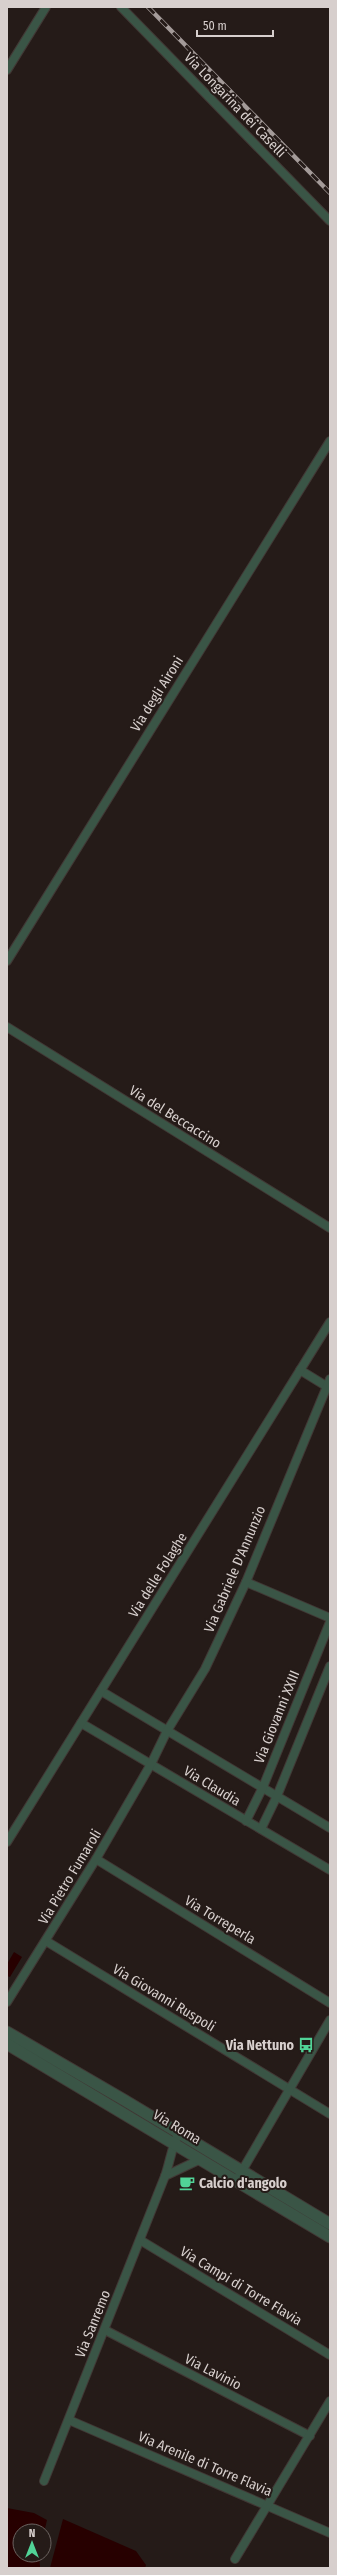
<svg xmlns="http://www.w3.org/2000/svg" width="337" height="2575" viewBox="0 0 337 2575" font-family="'Fira Sans Condensed',sans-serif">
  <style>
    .water { fill: #270000 }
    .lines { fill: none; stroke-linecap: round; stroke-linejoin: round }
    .minor-casing { stroke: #413835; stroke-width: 10 }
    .tertiary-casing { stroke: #413835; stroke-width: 13 }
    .minor { stroke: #3a5546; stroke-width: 8 }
    .tertiary { stroke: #3a5546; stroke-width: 11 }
    .rail-casing { stroke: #a49b99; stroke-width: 4.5 }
    .rail { stroke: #251b18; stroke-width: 3; stroke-dasharray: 9; stroke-linecap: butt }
    .labels { text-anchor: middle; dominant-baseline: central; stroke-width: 4; stroke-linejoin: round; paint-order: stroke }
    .street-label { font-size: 14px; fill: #d7cfcd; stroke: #251b18 }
    .poi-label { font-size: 14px; font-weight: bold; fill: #d7cfcd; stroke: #251b18; text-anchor: end }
  </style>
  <rect width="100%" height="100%" fill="#251b18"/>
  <g class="water">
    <path d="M14 1952 22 1957 10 1977 7 1976V1964Z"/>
    <path d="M7 2508 34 2513 47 2520 44 2533V2531H20V2555H39L40 2567 43 2568H7Z"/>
    <path d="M63 2519 136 2551 146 2565 145 2568H50Z"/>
  </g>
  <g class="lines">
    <defs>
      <g id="minor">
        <path d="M121 7 330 221"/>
        <path d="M7 70 46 7"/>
        <path d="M7 961 330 441"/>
        <path d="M7 1027 330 1228"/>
        <path d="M300 1370 326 1386"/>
        <path d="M246 1582 330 1618"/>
        <path d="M101 1691 330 1828"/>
        <path d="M81 1723 330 1870"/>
        <path d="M246 1821 263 1787 330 1622"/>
        <path d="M261 1829 277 1796 330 1666"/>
        <path d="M7 1842 330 1322"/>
        <path d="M96 1859 330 2003"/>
        <path d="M46 1941 330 2114"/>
        <path d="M7 2002 96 1859 151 1764 167 1731 205 1669 246 1582 330 1379"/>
        <path d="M165 2176 201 2159"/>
        <path d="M239 2176 330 2020"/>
        <path d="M140 2240 330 2355"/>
        <path d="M105 2330 310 2436"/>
        <path d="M69 2420 330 2533"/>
        <path d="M44 2481 165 2176C170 2162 172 2145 179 2133"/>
        <path d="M235 2559 330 2401"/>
      </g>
      <g id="tertiary">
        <path d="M7 2032 124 2100 330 2224"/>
        <path d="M7 2044 330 2237"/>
      </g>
    </defs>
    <use href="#minor" class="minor-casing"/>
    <use href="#tertiary" class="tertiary-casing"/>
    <use href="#minor" class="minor"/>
    <use href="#tertiary" class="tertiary"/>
    <defs>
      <path id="rail" d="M148 7 330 193"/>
    </defs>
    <use href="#rail" class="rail-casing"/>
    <use href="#rail" class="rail"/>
  </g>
  <defs>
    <symbol id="bus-bare" viewBox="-9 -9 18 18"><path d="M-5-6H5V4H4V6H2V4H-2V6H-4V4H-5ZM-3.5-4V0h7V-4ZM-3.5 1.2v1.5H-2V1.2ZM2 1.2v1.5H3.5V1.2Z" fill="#51d397" stroke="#251b18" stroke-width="2.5" paint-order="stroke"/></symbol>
    <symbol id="cafe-bare" viewBox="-9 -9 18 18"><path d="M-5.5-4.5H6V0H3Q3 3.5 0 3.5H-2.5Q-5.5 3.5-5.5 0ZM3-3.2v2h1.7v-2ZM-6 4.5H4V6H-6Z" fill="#51d397" stroke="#251b18" stroke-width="2.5" paint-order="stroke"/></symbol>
  </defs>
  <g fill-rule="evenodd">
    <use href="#bus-bare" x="295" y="2034" width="22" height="22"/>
    <use href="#cafe-bare" x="176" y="2172" width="22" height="22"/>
  </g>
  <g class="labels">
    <g class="street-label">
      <text transform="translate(235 105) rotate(46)">Via Longarina dei Caselli</text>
      <text transform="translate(157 694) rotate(-58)">Via degli Aironi</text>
      <text transform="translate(175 1117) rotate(32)">Via del Beccaccino</text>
      <text transform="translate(235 1569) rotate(-67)">Via Gabriele D'Annunzio</text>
      <text transform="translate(158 1575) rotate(-58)">Via delle Folaghe</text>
      <text transform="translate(277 1717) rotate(-68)">Via Giovanni XXIII</text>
      <text transform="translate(212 1786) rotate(31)">Via Claudia</text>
      <text transform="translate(70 1877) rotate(-59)">Via Pietro Fumaroli</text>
      <text transform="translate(220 1920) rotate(31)">Via Torreperla</text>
      <text transform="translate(164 1998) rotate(31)">Via Giovanni Ruspoli</text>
      <text transform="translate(177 2127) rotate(31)">Via Roma</text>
      <text transform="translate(241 2286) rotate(31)">Via Campi di Torre Flavia</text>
      <text transform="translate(93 2324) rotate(-68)">Via Sanremo</text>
      <text transform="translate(213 2372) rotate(27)">Via Lavinio</text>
      <text transform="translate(205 2464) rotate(23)">Via Arenile di Torre Flavia</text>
    </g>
    <g class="poi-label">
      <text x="294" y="2045">Via Nettuno</text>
      <text x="199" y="2183" text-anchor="start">Calcio d'angolo</text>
    </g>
  </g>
  <rect width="337" height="2575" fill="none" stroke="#d7cfcd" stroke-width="16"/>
  <g transform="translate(32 2543)"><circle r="19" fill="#251b18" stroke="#6c6360"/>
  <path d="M0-3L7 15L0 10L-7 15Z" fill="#51d397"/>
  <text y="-6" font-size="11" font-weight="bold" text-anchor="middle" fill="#d7cfcd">N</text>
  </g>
  <path d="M197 30v6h76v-6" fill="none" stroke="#d7cfcd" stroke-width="2"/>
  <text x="203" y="30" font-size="12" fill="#d7cfcd" stroke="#251b18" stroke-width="3" paint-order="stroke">50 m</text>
</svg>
